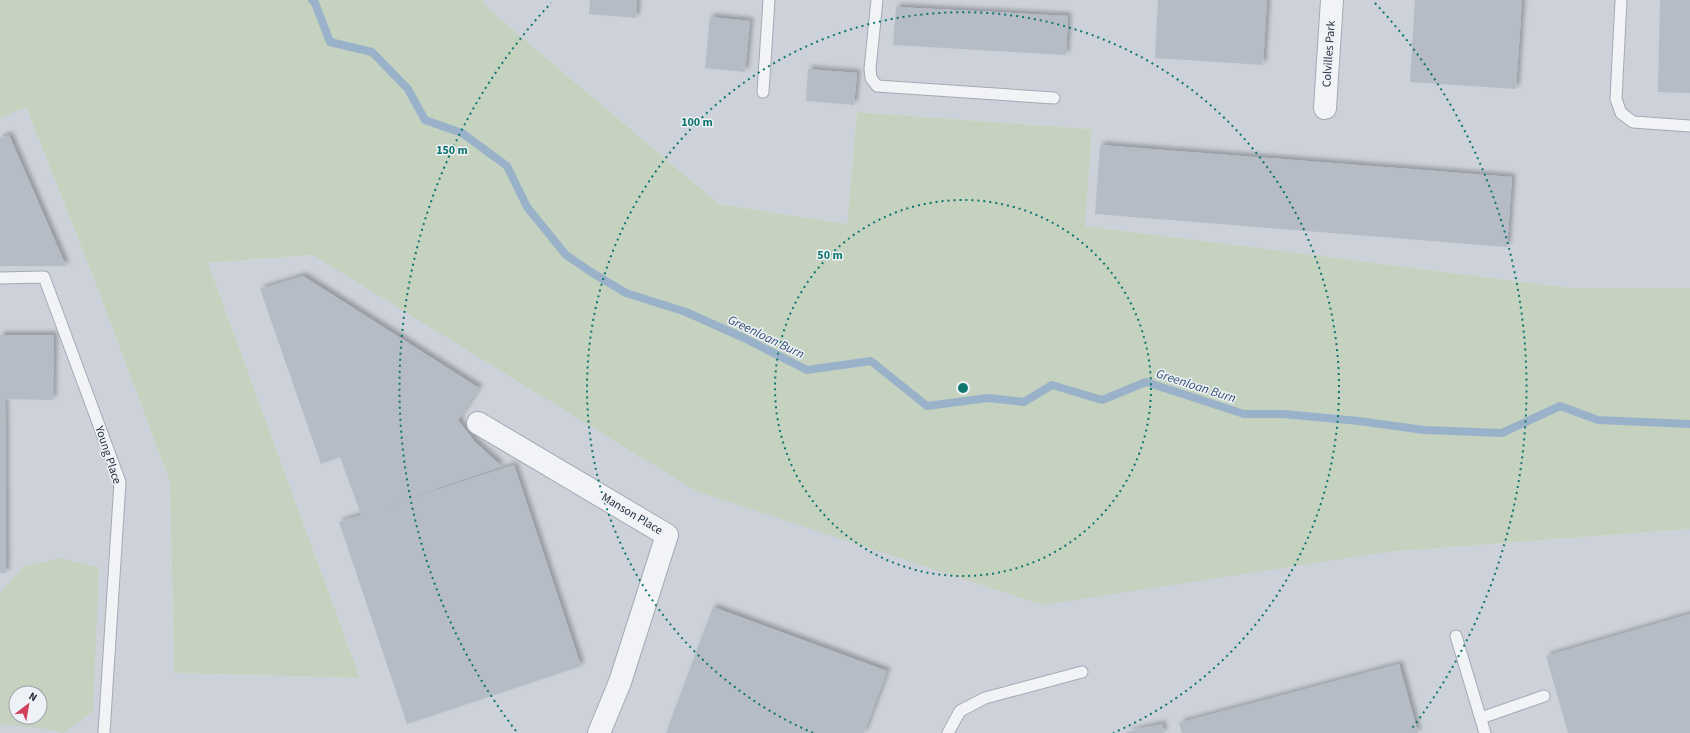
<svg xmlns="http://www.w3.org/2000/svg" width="1690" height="733" viewBox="0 0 1690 733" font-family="'Source Sans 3',sans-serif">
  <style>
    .built { fill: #cdd2da; fill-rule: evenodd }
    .green { fill: #c5d2c0; fill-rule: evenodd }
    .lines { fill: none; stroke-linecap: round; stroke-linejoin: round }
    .stream { stroke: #99b2c9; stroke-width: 8 }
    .building { fill: #b6bcc5; filter: url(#shadow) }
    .service-casing { stroke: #a4aab2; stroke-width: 13 }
    .minor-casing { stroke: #a4aab2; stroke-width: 24 }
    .service { stroke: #f1f3f7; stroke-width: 11 }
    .minor { stroke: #f1f3f7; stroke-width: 22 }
    .ring { fill: none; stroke: #0f766e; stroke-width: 2; stroke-dasharray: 2 4 }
    .labels { text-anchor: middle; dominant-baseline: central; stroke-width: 3; stroke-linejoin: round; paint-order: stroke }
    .street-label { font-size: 12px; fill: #273140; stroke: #eef2f6 }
    .water-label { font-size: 13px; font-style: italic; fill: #315174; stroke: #eef2f6 }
    .centre { fill: #0f766e; stroke: #eef2f6; stroke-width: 2 }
    .ring-label { font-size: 12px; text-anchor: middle; font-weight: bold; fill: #0f766e; stroke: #eef2f6; stroke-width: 3; stroke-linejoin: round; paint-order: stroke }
  </style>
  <defs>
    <filter id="shadow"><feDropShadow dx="3.5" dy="-3.5" stdDeviation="2" flood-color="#0004"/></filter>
  </defs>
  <rect width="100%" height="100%" fill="#dfe3e8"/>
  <g class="built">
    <path d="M482 0H1690V288H1572L1084 226 1092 129 857 112 847 224 719 204 491 11Z"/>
    <path d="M26 107 93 276 170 482 174 673 360 678 208 263 313 255 1387 552 1690 529V733H0V116ZM16 693H40V717H16Z"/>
  </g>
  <g class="green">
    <path d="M0 0H482L491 11 719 204 847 224 857 112 1092 129 1085 226 1572 288H1690V529L1387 552 1042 605 696 491 313 255 208 263 360 678 174 673 170 482 93 276 26 107 0 118Z"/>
    <path d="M62 558 99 568 93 711 63 733 40 728 0 724V593L24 566ZM16 693H40V717H16Z"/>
  </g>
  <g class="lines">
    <path class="stream" d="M312 0 315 3 330 42 372 52 408 89 425 120 462 133 507 166 527 207 566 255 591 272 626 293 686 312 744 338 807 370 871 361 927 406 988 398 1024 402 1052 385 1102 400 1146 382 1244 414H1283L1359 421 1424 430 1502 433 1560 406 1598 420 1690 424"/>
  </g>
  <g class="building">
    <path d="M590 0H637L636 18 589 14Z"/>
    <path d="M1158 0H1267L1263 65 1155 58Z"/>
    <path d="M1415 0H1522L1516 89 1410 82Z"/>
    <path d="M1660 0H1690V93L1658 92Z"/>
    <path d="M896 7 1068 16 1066 55 893 45Z"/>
    <path d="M710 17 750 21 745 72 705 68Z"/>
    <path d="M808 69 857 73 854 105 806 101Z"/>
    <path d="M9 135 66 266H0V138Z"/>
    <path d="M1100 145 1512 177 1507 247 1095 214Z"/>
    <path d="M303 276 479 388 458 420 475 442 501 466 387 506 514 465 581 666 407 724 339 522 361 515 340 457 321 464 260 289Z"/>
    <path d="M0 335H54L53 400 5 399 6 573H0Z"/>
    <path d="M713 607 887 671 864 733H666Z"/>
    <path d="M1690 614V733H1568L1546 656Z"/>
    <path d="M1399 664 1418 733H1182L1179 723Z"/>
    <path d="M1162 724 1164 733H1127L1126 732Z"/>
  </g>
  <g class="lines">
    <defs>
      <g id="service">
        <path d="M877 0 870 69 871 78 877 86 1054 98"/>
        <path d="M1621 0 1616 99 1621 113 1633 122 1690 126"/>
        <path d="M763 92 769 0"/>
        <path d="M0 278 44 277 120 482 104 733"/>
        <path d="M1456 636 1485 733"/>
        <path d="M1481 718 1544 696"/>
        <path d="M948 733 960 711 985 698 1082 672"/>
      </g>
      <g id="minor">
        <path d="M1325 108 1332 0"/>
        <path d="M478 423 667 535 620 682 599 733"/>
      </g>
    </defs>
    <use href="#service" class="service-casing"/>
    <use href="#minor" class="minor-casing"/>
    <use href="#service" class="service"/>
    <use href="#minor" class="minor"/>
  </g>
  <g class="ring">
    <circle cx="963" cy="388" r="188"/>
    <path d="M813 733A376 376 0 1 1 1113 733"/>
    <path d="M516 731A564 564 0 0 1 551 3M1375 3A564 564 0 0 1 1410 731"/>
  </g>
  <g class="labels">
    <g class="street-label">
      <text transform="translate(1329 54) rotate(-86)">Colvilles Park</text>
      <text transform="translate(108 455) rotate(72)">Young Place</text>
      <text transform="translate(632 514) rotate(31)">Manson Place</text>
    </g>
    <g class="water-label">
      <text transform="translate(766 337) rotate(26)">Greenloan Burn</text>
      <text transform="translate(1196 386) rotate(18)">Greenloan Burn</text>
    </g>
  </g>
  <circle cx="963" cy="388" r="6" class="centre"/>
  <g class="ring-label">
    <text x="697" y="126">100 m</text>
    <text x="452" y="154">150 m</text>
    <text x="830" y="259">50 m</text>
  </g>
  <g transform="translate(28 705) rotate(31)"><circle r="19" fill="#eef2f6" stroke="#9ea5ad"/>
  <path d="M0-3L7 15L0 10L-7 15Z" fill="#d0415b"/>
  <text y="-6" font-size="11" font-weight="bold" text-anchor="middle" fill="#273140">N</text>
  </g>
</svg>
